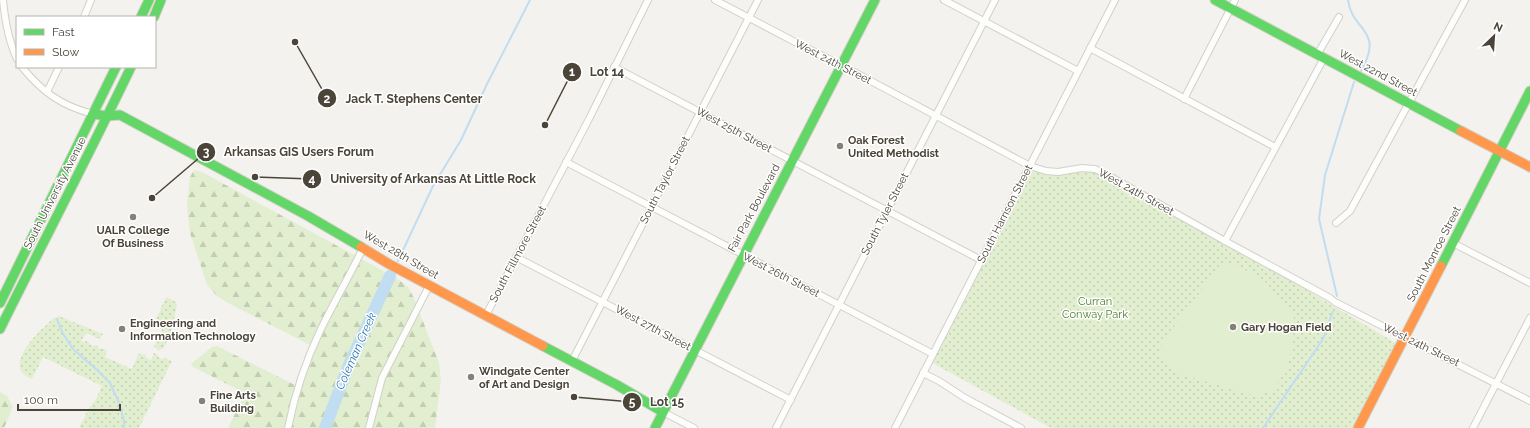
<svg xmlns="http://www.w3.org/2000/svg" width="1530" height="428" viewBox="0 0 1530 428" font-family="Raleway,sans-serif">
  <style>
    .grass { fill: url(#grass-dots) }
    .forest { fill: url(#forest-firs) }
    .garden { fill: #e1eecf }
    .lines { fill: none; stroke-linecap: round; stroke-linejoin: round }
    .stream { stroke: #c0ddf1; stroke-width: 2 }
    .river { stroke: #c0ddf1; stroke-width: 12 }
    .street-casing { stroke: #d2d0cb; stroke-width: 8 }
    .fast-casing { stroke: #d3cfc5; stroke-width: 11 }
    .slow-casing { stroke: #d3cfc5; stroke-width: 11 }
    .street { stroke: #fdfdfc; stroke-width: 6 }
    .fast { stroke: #63d668; stroke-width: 9 }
    .slow { stroke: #ff974d; stroke-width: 9 }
    .poi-dot { fill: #868178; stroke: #fff; stroke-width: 1.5 }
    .labels { text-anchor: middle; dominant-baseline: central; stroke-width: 3; stroke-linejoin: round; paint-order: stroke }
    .street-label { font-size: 11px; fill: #4b4439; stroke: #fff }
    .poi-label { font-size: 11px; font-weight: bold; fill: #4b4439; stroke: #fff; text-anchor: start }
    .park-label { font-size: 11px; fill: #4a7f2a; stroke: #fff }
    .water-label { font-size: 12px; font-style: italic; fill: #2e7ab2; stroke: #fff }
    .leader { fill: none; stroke: #4b4439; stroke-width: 1.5 }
    .callout-dot { fill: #4b4439; stroke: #fff; stroke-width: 1.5 }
    .mark-label { font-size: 12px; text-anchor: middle; font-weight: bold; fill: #fff }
    .callout-label { font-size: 12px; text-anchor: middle; font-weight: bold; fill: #4b4439; stroke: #fff; stroke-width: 3; stroke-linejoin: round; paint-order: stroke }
  </style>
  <defs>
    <pattern id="grass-dots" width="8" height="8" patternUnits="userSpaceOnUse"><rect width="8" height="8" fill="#e1eecf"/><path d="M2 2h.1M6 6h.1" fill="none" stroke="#c3cdb2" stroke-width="1.8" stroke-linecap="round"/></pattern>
    <pattern id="forest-firs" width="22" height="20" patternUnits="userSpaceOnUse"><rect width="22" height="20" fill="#e1eecf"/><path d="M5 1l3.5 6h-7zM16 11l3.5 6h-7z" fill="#c3cdb2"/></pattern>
  </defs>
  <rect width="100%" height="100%" fill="#f4f2ee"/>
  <g class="grass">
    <path d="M1030 166 1046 171 1091 169 1225 241 1397 344 1353 428H1051L929 361Z"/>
    <path d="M166 297 176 302 177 305 172 328 164 348 159 350 154 347 165 323 156 319Z"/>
    <path d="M59 316 103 334 100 339 86 333 81 341 85 342 86 341 90 343V344L93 346 94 345 98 346V348L107 350 105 357 132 369 139 353 143 355 144 354 146 355 145 357 151 360 154 353 157 354 160 359 165 358 172 361 139 428H79L89 408 96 399 102 386 43 357 32 379C0 367 39 331 53 319Z"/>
  </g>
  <g class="forest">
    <path d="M194 170 202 172 398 279 408 287 414 298 439 363 441 380 435 428H228L243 398 242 394 239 390 193 367 191 365 192 363 212 347 217 346 293 384 300 386 304 382 315 350 310 345 228 303 217 296 207 285 190 233 187 206 190 177Z"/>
    <path d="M0 392 7 396 13 407 4 428H0Z"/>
  </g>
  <path class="garden" d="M1223 262 1240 267 1264 280 1294 316 1292 348 1288 366 1274 390 1256 396 1176 373 1163 362 1160 349 1165 338Z"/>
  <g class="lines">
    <g class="stream">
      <path d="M1348 0C1352 32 1385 29 1361 71"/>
      <path d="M398 261 433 186 461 140 487 84 530 0"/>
      <path d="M1337 296 1319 219 1325 175 1354 82"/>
      <path d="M57 319 62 332 73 349 97 370 110 383 119 403 124 421V428"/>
      <path d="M1263 428 1323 339 1333 311"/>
    </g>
    <path class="river" d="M325 428 348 367 390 276"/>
    <defs>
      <g id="street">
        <path d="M3 0C5 21 8 40 17 59"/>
        <path d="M715 0 795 42 841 65 1030 166 1046 171 1058 172 1082 168 1095 169 1104 173 1225 241 1330 298 1335 302 1530 401"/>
        <path d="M944 0 1078 71"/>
        <path d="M84 17 91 0"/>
        <path d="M1090 48 1275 147"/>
        <path d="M1317 55 1339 17"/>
        <path d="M22 67C42 92 62 106 93 114"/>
        <path d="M614 67 981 260"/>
        <path d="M47 92 59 67"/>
        <path d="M1184 99 1235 0"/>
        <path d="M566 162 933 354"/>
        <path d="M1336 223 1350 211 1465 0"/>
        <path d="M1225 241 1324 58"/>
        <path d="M1453 243 1530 283"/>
        <path d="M516 257 791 400"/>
        <path d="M486 315 589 119 648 0"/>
        <path d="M572 361 758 0"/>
        <path d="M923 373 939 381 965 398 1021 428"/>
        <path d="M663 412 694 428"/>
        <path d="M288 428C295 393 305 362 321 329 334 302 350 275 363 248"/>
        <path d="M369 428 382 378 429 286"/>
        <path d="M776 428 995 0"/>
        <path d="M895 428 1115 0"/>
        <path d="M1473 428 1530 318"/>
      </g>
      <g id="fast">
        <path d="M1215 0 1461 131"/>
        <path d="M141 17 149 0"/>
        <path d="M154 17 161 0"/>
        <path d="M93 114 107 116 120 115 308 216 361 247"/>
        <path d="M1441 266 1530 91"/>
        <path d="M0 303 116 67"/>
        <path d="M0 329C43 242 89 155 131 67"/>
        <path d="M543 346 617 385 663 412"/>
        <path d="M655 428 875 0"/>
      </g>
      <g id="slow">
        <path d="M1461 131 1530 167"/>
        <path d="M361 247 389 264 543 346"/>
        <path d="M1358 428 1441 266"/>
      </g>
    </defs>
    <use href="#street" class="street-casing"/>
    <use href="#fast" class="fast-casing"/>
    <use href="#slow" class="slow-casing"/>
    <use href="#street" class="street"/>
    <use href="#fast" class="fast"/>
    <use href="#slow" class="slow"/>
  </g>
  <g class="poi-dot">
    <circle cx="840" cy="146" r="4"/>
    <circle cx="133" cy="217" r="4"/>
    <circle cx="1233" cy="327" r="4"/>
    <circle cx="122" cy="329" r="4"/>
    <circle cx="471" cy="377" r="4"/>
    <circle cx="202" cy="401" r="4"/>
  </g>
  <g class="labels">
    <g class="street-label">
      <text transform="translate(833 62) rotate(27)">West 24th Street</text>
      <text transform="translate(1378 73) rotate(28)">West 22nd Street</text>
      <text transform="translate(734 130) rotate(28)">West 25th Street</text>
      <text transform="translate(665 180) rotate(-63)">South Taylor Street</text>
      <text transform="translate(1136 192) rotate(29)">West 24th Street</text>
      <text transform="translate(55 193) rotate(-63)">South University Avenue</text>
      <text transform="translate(754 208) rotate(-62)">Fair Park Boulevard</text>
      <text transform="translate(885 214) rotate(-63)">South Tyler Street</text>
      <text transform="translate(1005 214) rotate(-63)">South Harrison Street</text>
      <text transform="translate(518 254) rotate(-62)">South Fillmore Street</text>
      <text transform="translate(1434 254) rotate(-63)">South Monroe Street</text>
      <text transform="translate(401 255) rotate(30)">West 28th Street</text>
      <text transform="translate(781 275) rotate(27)">West 26th Street</text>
      <text transform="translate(653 328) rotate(28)">West 27th Street</text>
      <text transform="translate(1421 345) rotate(26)">West 24th Street</text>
    </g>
    <g class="poi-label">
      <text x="848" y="140">Oak Forest<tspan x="848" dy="13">United Methodist</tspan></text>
      <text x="133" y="230" text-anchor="middle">UALR College<tspan x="133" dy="13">Of Business</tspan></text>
      <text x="130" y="323">Engineering and<tspan x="130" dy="13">Information Technology</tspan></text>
      <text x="1241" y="327">Gary Hogan Field</text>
      <text x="479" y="371">Windgate Center<tspan x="479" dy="13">of Art and Design</tspan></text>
      <text x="210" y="395">Fine Arts<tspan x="210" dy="13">Building</tspan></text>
    </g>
    <g class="park-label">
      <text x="1095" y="301">Curran<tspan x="1095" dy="13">Conway Park</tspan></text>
    </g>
    <g class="water-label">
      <text transform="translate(356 351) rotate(-66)">Coleman Creek</text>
    </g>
  </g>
  <path class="leader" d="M545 125L572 72M295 42L327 98M152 198L206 152M255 177L312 179M574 397L632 402"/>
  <g class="callout-dot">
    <circle cx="545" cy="125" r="4"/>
    <circle cx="295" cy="42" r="4"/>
    <circle cx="152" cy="198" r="4"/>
    <circle cx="255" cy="177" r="4"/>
    <circle cx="574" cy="397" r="4"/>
    <circle cx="572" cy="72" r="10"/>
    <circle cx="327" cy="98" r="10"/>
    <circle cx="206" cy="152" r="10"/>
    <circle cx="312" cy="179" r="10"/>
    <circle cx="632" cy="402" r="10"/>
  </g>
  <g class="mark-label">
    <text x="572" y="76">1</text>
    <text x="327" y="103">2</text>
    <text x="206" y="156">3</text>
    <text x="312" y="183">4</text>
    <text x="632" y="406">5</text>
  </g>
  <g class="callout-label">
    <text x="607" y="76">Lot 14</text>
    <text x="414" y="103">Jack T. Stephens Center</text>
    <text x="299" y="156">Arkansas GIS Users Forum</text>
    <text x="433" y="183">University of Arkansas At Little Rock</text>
    <text x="667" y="406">Lot 15</text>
  </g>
  <rect x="16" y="16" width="140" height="52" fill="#ffffff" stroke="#b7b4b0"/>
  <rect x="24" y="29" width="20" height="6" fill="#63d668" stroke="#b7b4b0"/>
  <text x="52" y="36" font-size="12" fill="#4b4439">Fast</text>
  <rect x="24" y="49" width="20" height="6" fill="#ff974d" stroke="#b7b4b0"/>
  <text x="52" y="56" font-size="12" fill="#4b4439">Slow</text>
  <g transform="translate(1494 36) rotate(25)" stroke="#ffffff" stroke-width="3" paint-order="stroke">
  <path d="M0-3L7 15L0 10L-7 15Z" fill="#4b4439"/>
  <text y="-6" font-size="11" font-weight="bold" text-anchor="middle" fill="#4b4439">N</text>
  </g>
  <path d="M18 404v6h102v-6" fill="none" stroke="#4b4439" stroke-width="2"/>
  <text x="24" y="404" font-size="12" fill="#4b4439" stroke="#ffffff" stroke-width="3" paint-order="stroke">100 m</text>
</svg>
